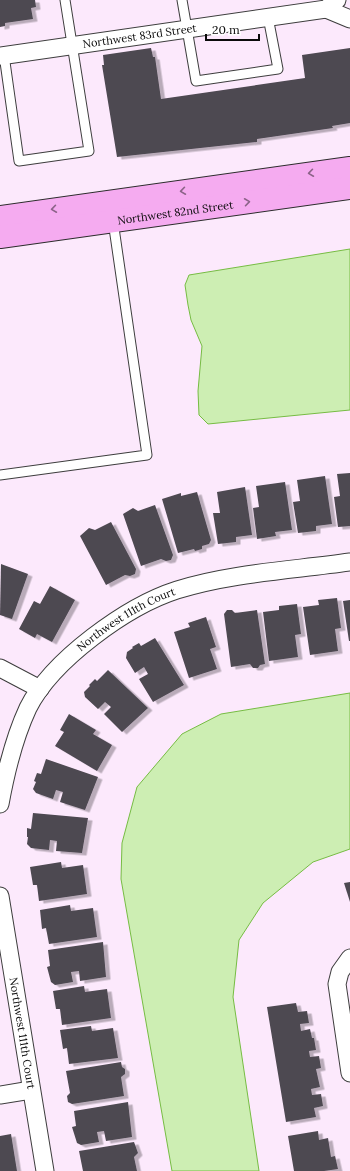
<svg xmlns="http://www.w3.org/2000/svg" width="350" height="1171" viewBox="0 0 350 1171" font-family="Lora,serif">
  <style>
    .water { fill: #cdeeb3; stroke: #76bc43 }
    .building { fill: #4d4851; filter: url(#shadow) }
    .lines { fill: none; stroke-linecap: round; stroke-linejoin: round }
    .lane-casing { stroke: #3d3d3d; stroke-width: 11 }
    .street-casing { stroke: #3d3d3d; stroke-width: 19 }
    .secondary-casing { stroke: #2c2c2c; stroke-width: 24 }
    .lane { stroke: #fff; stroke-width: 9 }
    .street { stroke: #fff; stroke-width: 17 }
    .secondary { stroke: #f5abf0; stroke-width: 22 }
    .oneway { stroke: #8b6388 }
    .labels { text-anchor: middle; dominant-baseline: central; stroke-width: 4; stroke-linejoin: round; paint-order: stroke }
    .street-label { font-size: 11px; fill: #0a0a0a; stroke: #fff }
  </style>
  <defs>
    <filter id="shadow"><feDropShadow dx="4.5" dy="2.5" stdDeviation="0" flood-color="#0004"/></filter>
  </defs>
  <rect width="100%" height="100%" fill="#fce9fc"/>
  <g class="water">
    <path d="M350 249V410L208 424 199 415 198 391 202 346 191 320 188 305 185 285 189 275Z"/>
    <path d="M350 693V849L313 862 263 903 239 940 233 997 259 1171H172L121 879 122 843 137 787 182 734 221 714Z"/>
  </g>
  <g class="building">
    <path d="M0 0H35L36 7 31 8 33 19 5 23V26L0 27Z"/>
    <path d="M151 48 153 57H155L161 99 305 78 302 55 350 48V123L332 126 333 128 257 139V142L117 157 102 65H104L103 55Z"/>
    <path d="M350 473V526L338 527 334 497 340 496 337 474Z"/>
    <path d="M325 476 332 524 316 526V531L298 533 293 502 300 501 297 480Z"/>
    <path d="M285 482 292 530 275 532 276 536 257 539 253 508 259 507 256 486Z"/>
    <path d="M245 487 252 535 236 537V542L218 544 213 513H220L217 492Z"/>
    <path d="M197 492 211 540 209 544 202 546V549L195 551 194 549 178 553 162 499 181 493V496Z"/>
    <path d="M155 505 173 555 171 560 166 561 161 559 141 566 123 514 133 508 138 511Z"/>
    <path d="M111 522 136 569 135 574 130 576 125 575 106 585 80 536 89 528 95 530Z"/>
    <path d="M1 564 28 574 12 619 0 615Z"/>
    <path d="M50 586 75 600 52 642 37 634 35 638 19 629 34 601 40 604Z"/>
    <path d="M337 598 341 628 335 629 338 651 310 655 303 607 319 605 318 600Z"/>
    <path d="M350 600V641H349L343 601Z"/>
    <path d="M297 604 301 634 295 635 298 657 269 661 263 612 279 610V606Z"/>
    <path d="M227 610H232L235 613 257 610 265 664 260 665 258 668H253L250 664 231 667 224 614Z"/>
    <path d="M206 617 216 647 210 649 217 669 189 678 174 632 190 627 188 623Z"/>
    <path d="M155 638 184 685 153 702 139 679 148 674 144 667 135 673 126 658 127 652 133 648 132 647 139 643 141 646Z"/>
    <path d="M108 670 148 708 122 732 104 714 111 707 105 702 98 709 85 697 84 692 90 686 89 685 95 679 97 681Z"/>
    <path d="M69 714 96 730 93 734 112 745 97 771 55 746 64 732 60 730Z"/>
    <path d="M46 759 98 777 85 810 60 802 63 792 56 790 53 799 36 793 33 789 36 782 34 781 37 773 41 774Z"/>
    <path d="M33 813 88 818 82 853 56 851 57 841 50 840 49 850 31 848 27 844 28 837H27V828L31 829Z"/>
    <path d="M61 862 62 868 83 865 87 894 39 901 37 885H33L30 867Z"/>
    <path d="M350 882V902L344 883Z"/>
    <path d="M70 905 71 911 93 908 97 937 49 944 46 928 42 929 40 910Z"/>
    <path d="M103 942 106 977 80 981 79 971 71 972 73 982 55 985 51 982 47 967 50 966 48 950Z"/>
    <path d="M84 986 85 992 107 989 111 1018 62 1025 60 1009H56L53 991Z"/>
    <path d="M296 1003 298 1012 307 1011 309 1023 300 1024 301 1031 310 1029 312 1038H314L316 1050 309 1051 310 1057 319 1056 321 1068 316 1069 320 1087 311 1089 312 1095 321 1094 323 1106 314 1108 316 1117 286 1122 267 1007Z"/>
    <path d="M91 1026 92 1031 113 1028 118 1058 69 1064 67 1048 63 1049 60 1030Z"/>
    <path d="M121 1062 122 1067 125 1069V1074L121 1077 124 1096 72 1104 68 1102 67 1096 70 1093 66 1071Z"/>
    <path d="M128 1102 132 1137 106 1141 104 1131 97 1132 99 1142 81 1145 77 1143 72 1127 76 1126 74 1111Z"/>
    <path d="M318 1131 319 1140 328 1138 331 1157 335 1156 338 1169 324 1171H294L288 1136Z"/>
    <path d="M11 1134 17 1171H0V1136Z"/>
    <path d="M134 1142 138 1153 134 1157 137 1171H83L79 1151Z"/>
  </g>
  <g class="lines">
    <defs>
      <g id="lane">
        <path d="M182 0 196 81 278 69 268 17"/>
        <path d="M4 55 19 161 89 151 65 0"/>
        <path d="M0 475 147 455 113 221"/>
      </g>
      <g id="street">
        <path d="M326 9 350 19"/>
        <path id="s1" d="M0 56 326 9 337 0"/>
        <path d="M0 668 40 689"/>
        <path id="s2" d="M0 804C6 771 14 738 28 708 52 660 127 606 177 590 230 573 295 570 350 562"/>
        <path id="s3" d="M0 896 45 1171"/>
        <path d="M350 958 340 972 337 984 350 1073"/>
        <path d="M0 1095 31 1090"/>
      </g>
      <g id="secondary">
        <path d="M0 217 350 168"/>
        <path id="s4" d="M0 237 350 188"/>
      </g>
    </defs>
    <use href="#lane" class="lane-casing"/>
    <use href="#street" class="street-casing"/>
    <use href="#secondary" class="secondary-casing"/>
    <use href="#lane" class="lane"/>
    <use href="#street" class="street"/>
    <use href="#secondary" class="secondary"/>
  </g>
  <defs><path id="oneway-chevron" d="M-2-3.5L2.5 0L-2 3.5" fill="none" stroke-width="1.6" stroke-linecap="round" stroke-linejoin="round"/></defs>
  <g class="oneway">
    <use href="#oneway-chevron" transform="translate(311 173) rotate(172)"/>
    <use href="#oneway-chevron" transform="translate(183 191) rotate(172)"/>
    <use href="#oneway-chevron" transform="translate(247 202) rotate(-8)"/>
    <use href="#oneway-chevron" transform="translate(54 209) rotate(172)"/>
  </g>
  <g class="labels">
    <g class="street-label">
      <text stroke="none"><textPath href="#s1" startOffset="141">Northwest 83rd Street</textPath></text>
      <text stroke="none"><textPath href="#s4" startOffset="177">Northwest 82nd Street</textPath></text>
      <text stroke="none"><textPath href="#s2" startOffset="235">Northwest 111th Court</textPath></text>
      <text stroke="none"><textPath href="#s3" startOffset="139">Northwest 111th Court</textPath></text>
    </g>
  </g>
  <path d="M206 34v6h53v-6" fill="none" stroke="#0a0a0a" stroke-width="2"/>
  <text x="212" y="34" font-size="12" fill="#0a0a0a" stroke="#ffffff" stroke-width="3" paint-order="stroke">20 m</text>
</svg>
